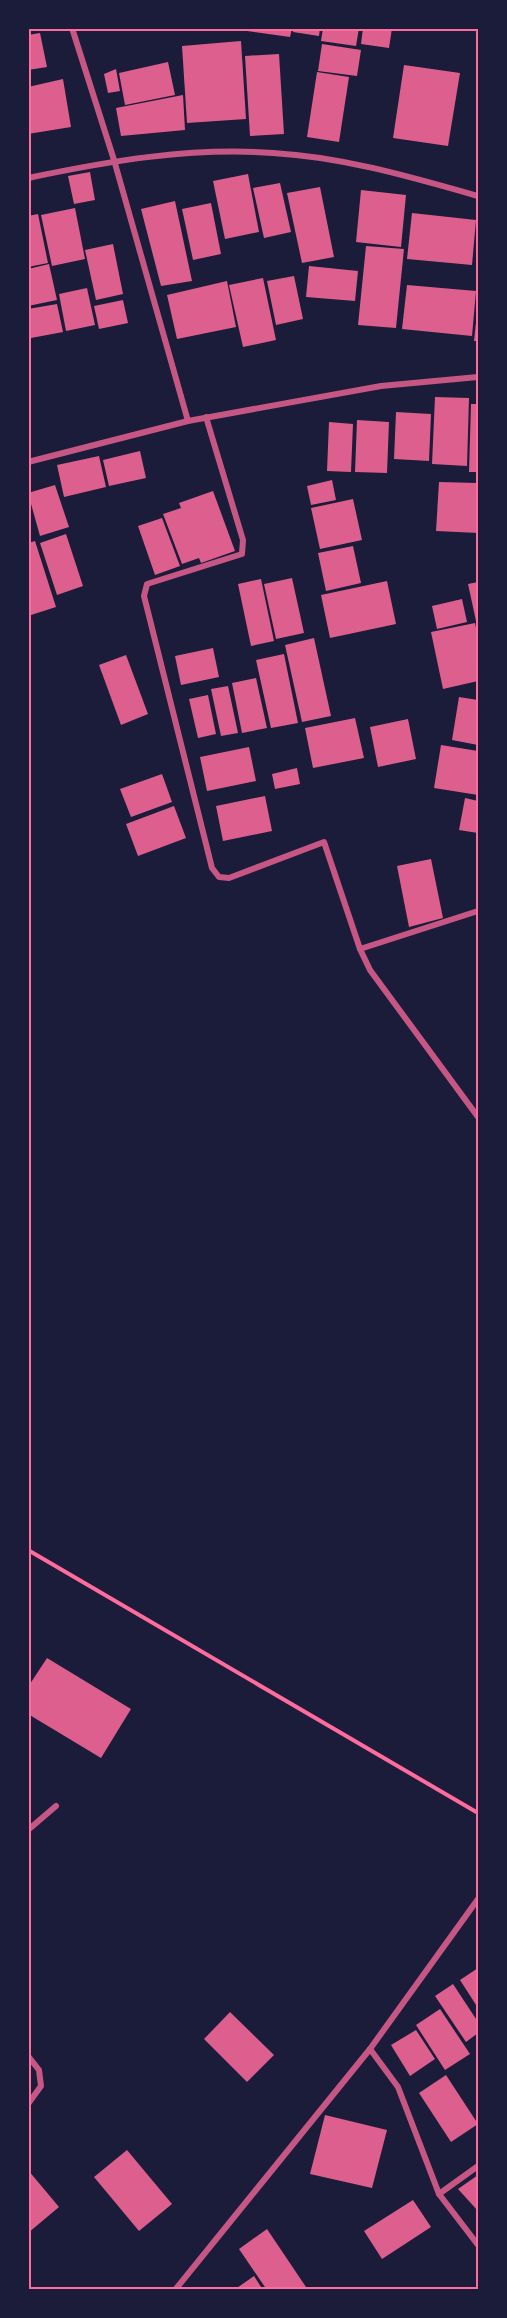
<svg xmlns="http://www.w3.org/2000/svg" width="507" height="2318" viewBox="0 0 507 2318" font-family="'Noto Serif',serif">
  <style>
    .building { fill: #dd5f8e }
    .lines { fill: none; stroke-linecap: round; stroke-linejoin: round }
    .path { stroke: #ff6b9d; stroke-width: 4 }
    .minor { stroke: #c65784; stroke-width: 6 }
    .neatline { fill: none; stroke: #ff6b9d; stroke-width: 2 }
  </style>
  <rect width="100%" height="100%" fill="#1b1b3a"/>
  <g class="building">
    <path d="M247 28H292L290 37 247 31Z"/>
    <path d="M294 28H320L319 36 293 32Z"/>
    <path d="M323 28H359L356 46 321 41Z"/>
    <path d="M363 28H392L389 48 361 44Z"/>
    <path d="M40 33 47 67 28 70V35Z"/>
    <path d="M241 41 246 119 187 123 182 46Z"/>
    <path d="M322 44 361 50 357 76 318 71Z"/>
    <path d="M279 54 284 134 250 136 245 56Z"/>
    <path d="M168 62 175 95 125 105 119 73Z"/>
    <path d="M404 65 460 73 448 146 393 138Z"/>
    <path d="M116 69 120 91 108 93 104 74Z"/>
    <path d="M317 72 349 77 339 142 307 137Z"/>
    <path d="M63 79 71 127 28 134V87Z"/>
    <path d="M183 95 185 130 121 136 116 108Z"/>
    <path d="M90 172 95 200 74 204 68 176Z"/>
    <path d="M248 174 259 232 225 239 213 181Z"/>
    <path d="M280 183 291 232 264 238 253 188Z"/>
    <path d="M320 187 334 257 302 263 287 193Z"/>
    <path d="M361 190 406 195 401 247 356 242Z"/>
    <path d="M175 201 192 281 161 286 141 209Z"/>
    <path d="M211 203 221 254 193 260 182 209Z"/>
    <path d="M75 208 85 259 52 266 41 215Z"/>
    <path d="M412 213 476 220 472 265 407 259Z"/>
    <path d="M38 214 48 263 28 267V216Z"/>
    <path d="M113 244 123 294 96 300 85 250Z"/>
    <path d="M366 246 404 249 396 328 358 325Z"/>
    <path d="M49 264 57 300 28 306V269Z"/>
    <path d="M309 266 358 271 355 301 306 297Z"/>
    <path d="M294 276 303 319 276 325 267 281Z"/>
    <path d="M263 278 276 340 243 347 229 285Z"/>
    <path d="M227 281 236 327 177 339 167 295Z"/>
    <path d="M407 285 476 291 472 336 402 329Z"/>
    <path d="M87 288 95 325 66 331 59 294Z"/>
    <path d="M123 300 128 323 99 329 94 306Z"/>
    <path d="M57 304 63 332 31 338 28 309Z"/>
    <path d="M477 313H478V341H474Z"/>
    <path d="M435 397 469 398 467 466 432 464Z"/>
    <path d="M471 404H478V472H469Z"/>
    <path d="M396 412 431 414 429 461 394 459Z"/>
    <path d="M357 420 389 422 387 473 355 472Z"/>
    <path d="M329 422 353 424 351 472 327 471Z"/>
    <path d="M140 451 146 478 109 486 103 460Z"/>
    <path d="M99 456 106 487 64 497 57 465Z"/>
    <path d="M332 480 336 500 311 505 307 486Z"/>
    <path d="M439 482 478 483V533L436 531Z"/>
    <path d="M55 485 69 527 40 536 28 493Z"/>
    <path d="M213 491 235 551 201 563 199 558 182 564 163 514 181 508 179 503Z"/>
    <path d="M353 499 362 540 320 549 311 508Z"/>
    <path d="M162 518 180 566 155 575 138 526Z"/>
    <path d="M66 534 83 586 57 595 40 543Z"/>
    <path d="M35 541 56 607 28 616V543Z"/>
    <path d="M353 546 361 583 326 591 318 553Z"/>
    <path d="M292 578 304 633 276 639 264 584Z"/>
    <path d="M261 579 274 641 251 646 238 584Z"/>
    <path d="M387 581 396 624 330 638 321 595Z"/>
    <path d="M478 582V621H476L468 584Z"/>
    <path d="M462 599 467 622 437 629 432 606Z"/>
    <path d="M475 623 478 638V681L443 689 431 632Z"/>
    <path d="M314 638 331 716 302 722 285 645Z"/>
    <path d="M213 648 219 677 181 685 175 656Z"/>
    <path d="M284 654 298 723 271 728 256 660Z"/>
    <path d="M126 655 148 714 121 725 99 665Z"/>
    <path d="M256 678 267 728 242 733 232 683Z"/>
    <path d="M228 686 238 733 221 736 211 689Z"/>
    <path d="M208 695 216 734 198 738 189 699Z"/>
    <path d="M459 697 478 700V745L452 740Z"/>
    <path d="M355 718 364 758 313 768 305 728Z"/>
    <path d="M408 719 416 759 378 767 370 727Z"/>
    <path d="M441 745 478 751V795L434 788Z"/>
    <path d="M249 747 256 781 207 791 200 757Z"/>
    <path d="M297 768 300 784 275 789 272 774Z"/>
    <path d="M162 774 172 802 131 817 120 789Z"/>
    <path d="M265 796 272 831 223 841 216 806Z"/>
    <path d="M465 798 478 801V833L459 830Z"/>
    <path d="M174 806 186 838 138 856 126 824Z"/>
    <path d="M431 859 443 918 409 927 397 866Z"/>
    <path d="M47 1658 131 1709 101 1758 28 1714V1687Z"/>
    <path d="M478 1968V2008L460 1980Z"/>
    <path d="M453 1984 478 2022V2033L466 2042 435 1996Z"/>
    <path d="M440 2009 470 2054 445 2070 416 2025Z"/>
    <path d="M230 2012 274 2055 247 2082 204 2039Z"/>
    <path d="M416 2030 435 2059 410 2076 391 2045Z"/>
    <path d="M446 2075 478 2124 451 2142 419 2093Z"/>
    <path d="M325 2115 387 2130 372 2188 310 2174Z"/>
    <path d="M127 2150 172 2204 139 2231 94 2177Z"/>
    <path d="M28 2170 59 2207 28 2233Z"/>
    <path d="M478 2175V2211L458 2189Z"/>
    <path d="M413 2200 431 2227 382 2259 364 2231Z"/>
    <path d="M267 2229 308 2290H267L239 2249Z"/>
    <path d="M254 2276 263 2290H234Z"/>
  </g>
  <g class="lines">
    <path class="path" d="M28 1550 478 1813"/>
    <g class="minor">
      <path d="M72 28 114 160 188 421"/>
      <path d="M28 178C109 161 190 147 273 153 343 157 411 177 478 196"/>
      <path d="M206 417 243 540 242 554 147 584 144 596 212 868 219 877 229 878 324 842 360 949 478 911"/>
      <path d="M28 462 188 421 381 386 478 377"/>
      <path d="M360 949 370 970 478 1117"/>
      <path d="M28 1830 56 1806"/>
      <path d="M370 2049 398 2087 439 2194 478 2245"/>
      <path d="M28 2056 39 2070 41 2086 28 2104"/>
      <path d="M439 2194 478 2166"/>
      <path d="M175 2290 370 2049 478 1899"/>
    </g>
  </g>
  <rect width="507" height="2318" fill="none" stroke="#1b1b3a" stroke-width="60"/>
  <rect x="30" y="30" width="447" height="2258" class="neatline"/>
</svg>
